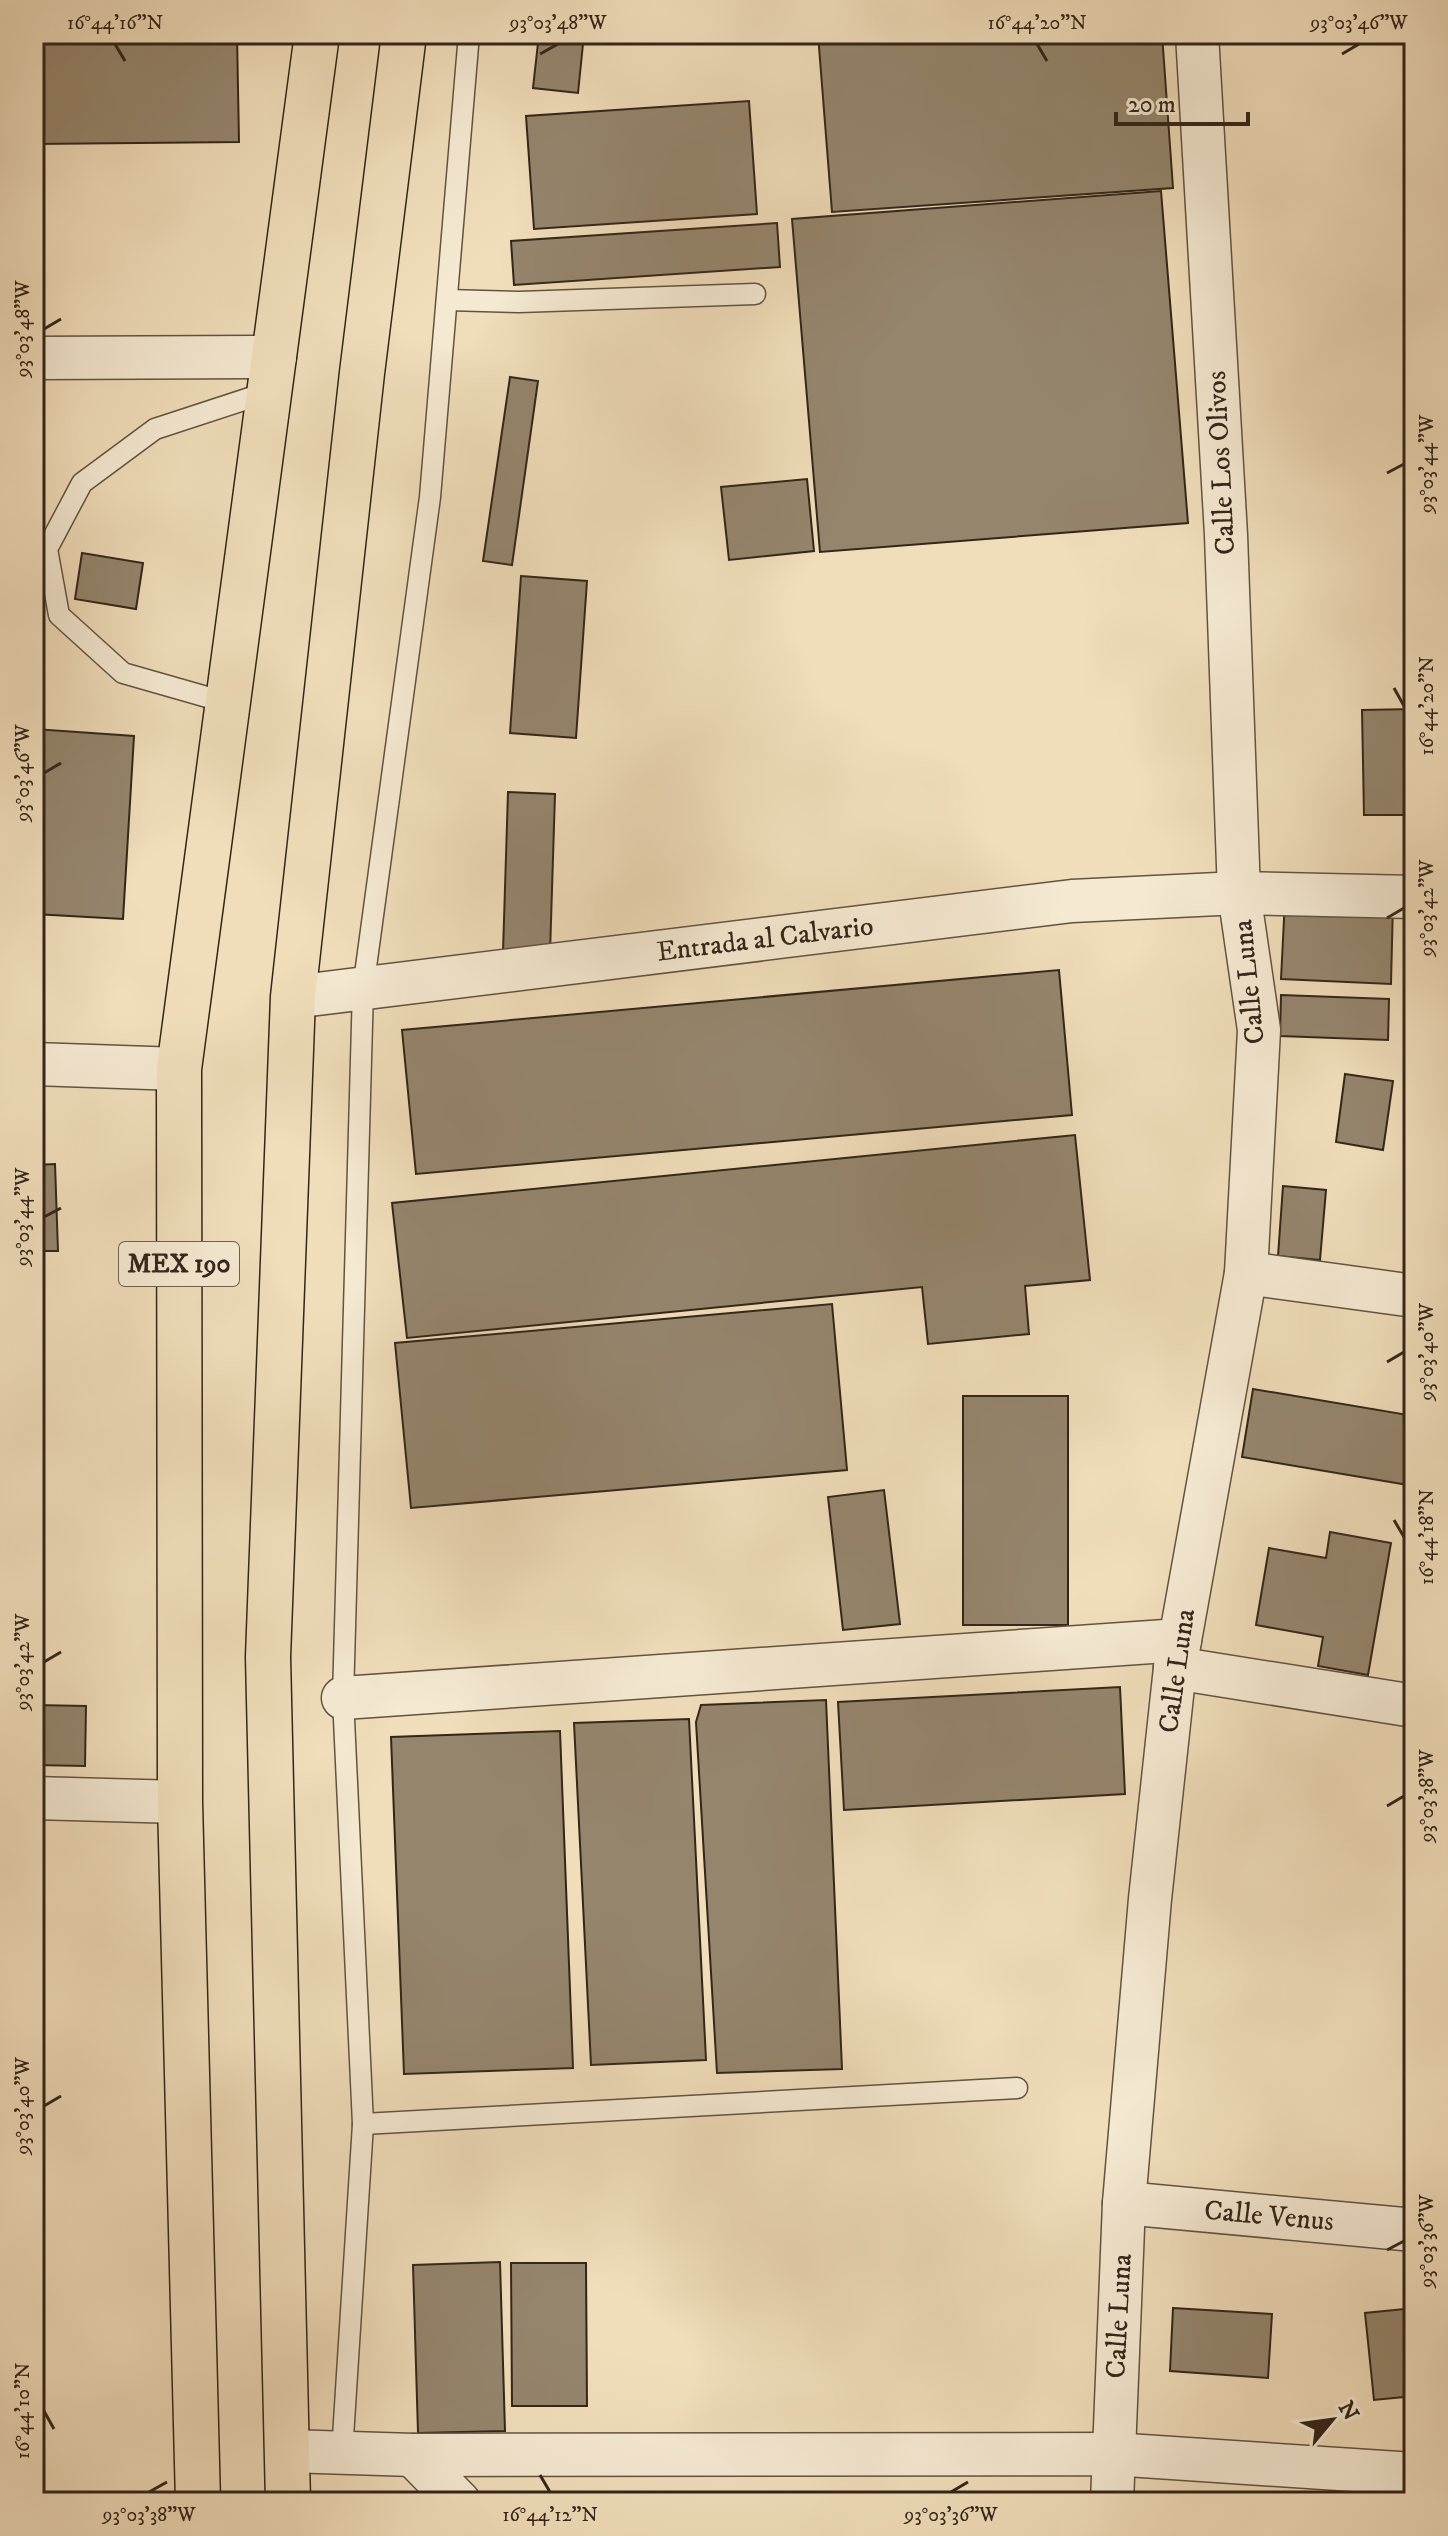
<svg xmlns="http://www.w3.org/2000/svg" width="1448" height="2536" viewBox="0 0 1448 2536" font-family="'IM FELL DW Pica',serif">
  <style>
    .building { fill: #95856d; stroke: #332519; stroke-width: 2 }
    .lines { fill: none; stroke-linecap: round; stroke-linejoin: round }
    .lane-casing { stroke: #625341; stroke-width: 23 }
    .street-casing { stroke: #625341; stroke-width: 45 }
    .primary-casing { stroke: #332519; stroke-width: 47 }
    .lane { stroke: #f5e9d2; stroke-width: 20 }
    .street { stroke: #f5e9d2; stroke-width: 42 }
    .primary { stroke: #f0ddba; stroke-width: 44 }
    .ticks { fill: none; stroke: #332519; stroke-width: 3 }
    .labels { text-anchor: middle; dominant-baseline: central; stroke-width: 8; stroke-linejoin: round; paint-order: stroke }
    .shield { fill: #f5e9d2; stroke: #6d6050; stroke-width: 2 }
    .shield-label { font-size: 26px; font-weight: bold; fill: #332519 }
    .street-label { font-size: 28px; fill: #332519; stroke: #f5e9d2 }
    .neatline { fill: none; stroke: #332519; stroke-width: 3 }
    .ticks-label { font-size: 20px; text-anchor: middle; fill: #332519 }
  </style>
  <rect width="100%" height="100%" fill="#f0ddba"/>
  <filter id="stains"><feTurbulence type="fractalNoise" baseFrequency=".0025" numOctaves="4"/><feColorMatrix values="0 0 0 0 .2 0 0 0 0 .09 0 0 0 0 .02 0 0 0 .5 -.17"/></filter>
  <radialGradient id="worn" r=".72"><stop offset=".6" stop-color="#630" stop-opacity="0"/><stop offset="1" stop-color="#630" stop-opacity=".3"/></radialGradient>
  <g class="building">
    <path d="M34 34H237L239 142 34 144Z"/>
    <path d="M539 34H584L578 93 533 88Z"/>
    <path d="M818 34H1162L1173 188 832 212Z"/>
    <path d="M749 101 757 214 534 229 526 116Z"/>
    <path d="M1161 191 1188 523 820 552 792 219Z"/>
    <path d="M777 223 780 267 514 285 511 241Z"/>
    <path d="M510 377 538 381 512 565 483 561Z"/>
    <path d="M807 479 814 551 729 560 721 487Z"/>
    <path d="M82 553 143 563 136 609 75 599Z"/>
    <path d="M521 576 587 581 576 738 510 733Z"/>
    <path d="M1414 709V815H1364L1362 710Z"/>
    <path d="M34 729 134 736 123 919 34 914Z"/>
    <path d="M508 792 555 794 550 953 503 952Z"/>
    <path d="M1285 899 1393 903 1391 984 1281 979Z"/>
    <path d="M1059 970 1072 1115 416 1174 402 1030Z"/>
    <path d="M1281 995 1389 999 1388 1040 1280 1036Z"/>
    <path d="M1345 1074 1393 1081 1383 1150 1336 1142Z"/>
    <path d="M1075 1135 1090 1280 1025 1286 1029 1334 928 1344 922 1287 407 1338 392 1203Z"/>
    <path d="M55 1164 58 1251H34V1165Z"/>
    <path d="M1409 1182H1414V1286H1412Z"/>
    <path d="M1283 1186 1326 1190 1320 1260 1278 1256Z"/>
    <path d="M34 1284H43L42 1422H34Z"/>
    <path d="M832 1304 847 1470 411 1508 395 1343Z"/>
    <path d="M1253 1389 1414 1416V1486L1242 1457Z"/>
    <rect x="963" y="1396" width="105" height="229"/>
    <path d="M884 1490 900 1624 843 1630 828 1497Z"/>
    <path d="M1330 1532 1391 1543 1368 1675 1318 1666 1323 1637 1256 1625 1269 1548 1326 1558Z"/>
    <path d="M1120 1687 1125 1794 844 1810 838 1702Z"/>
    <path d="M826 1700 842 2069 717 2073 696 1722 701 1705Z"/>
    <path d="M34 1705 86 1706 85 1766 34 1765Z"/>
    <path d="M689 1719 706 2060 591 2065 574 1723Z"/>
    <path d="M560 1731 573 2068 404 2074 391 1737Z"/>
    <path d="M500 2262 505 2431 418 2433 413 2265Z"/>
    <path d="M511 2263H586L587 2406H512Z"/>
    <path d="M1173 2308 1272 2314 1268 2378 1170 2371Z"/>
    <path d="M1414 2308V2396L1374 2400 1365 2313Z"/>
    <path d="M34 2493 93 2497 92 2502H34Z"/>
  </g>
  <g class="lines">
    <defs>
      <g id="lane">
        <path d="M447 300 519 302 755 294"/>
        <path d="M228 703 123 673 59 615 47 549 82 483 155 429 271 391"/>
        <path d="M363 2124 1017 2088"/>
        <path d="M342 2453 363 2124 343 1698 363 989 430 497 469 34"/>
      </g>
      <g id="street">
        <path d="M34 358 275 357"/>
        <path d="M293 997 1072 901 1239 893 1414 897"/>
        <path d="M34 1064 179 1069"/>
        <path d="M1246 1273 1414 1296"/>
        <path d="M1175 1668 1414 1706"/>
        <path d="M343 1698 1180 1640"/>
        <path d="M34 1798 180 1802"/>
        <path d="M1124 2203 1414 2230"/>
        <path d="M288 2451 413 2455 1112 2454 1414 2474"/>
        <path d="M413 2455 459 2502"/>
        <path d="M1112 2502 1124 2203 1150 1899 1175 1668 1246 1273 1259 1030 1239 893 1226 535 1197 34"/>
      </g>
      <g id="primary">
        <path d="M198 2502 180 1802 179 1069 317 34"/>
        <path d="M288 2502 268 1657 293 997 362 373 404 34"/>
      </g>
    </defs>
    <use href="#lane" class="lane-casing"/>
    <use href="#street" class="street-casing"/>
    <use href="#primary" class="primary-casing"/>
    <use href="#lane" class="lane"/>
    <use href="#street" class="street"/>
    <use href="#primary" class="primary"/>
  </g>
  <path class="ticks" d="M115 44 125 61M1037 44 1047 61M540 54 558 44M1342 54 1359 44M44 329 61 319M1387 473 1404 464M1394 688 1404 706M44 773 61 763M1387 918 1404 908M44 1217 61 1208M1387 1362 1404 1352M1394 1520 1404 1537M44 1662 61 1652M1387 1806 1404 1796M44 2106 61 2096M1387 2250 1404 2241M44 2411 54 2429M540 2475 550 2492M149 2492 167 2482M951 2492 968 2482"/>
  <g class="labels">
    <rect class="shield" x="119" y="1242" width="120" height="44" rx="6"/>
    <g class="shield-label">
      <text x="179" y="1264">MEX 190</text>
    </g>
    <g class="street-label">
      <text transform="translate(1221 463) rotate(-93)">Calle Los Olivos</text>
      <text transform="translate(765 939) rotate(-7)">Entrada al Calvario</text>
      <text transform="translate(1249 982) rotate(-96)">Calle Luna</text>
      <text transform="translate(1177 1671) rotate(-82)">Calle Luna</text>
      <text transform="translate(1269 2216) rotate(5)">Calle Venus</text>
      <text transform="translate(1119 2316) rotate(-87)">Calle Luna</text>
    </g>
  </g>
  <rect width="1448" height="2536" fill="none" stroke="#f0ddba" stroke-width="88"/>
  <g transform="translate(1332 2420) rotate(61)" stroke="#f5e9d2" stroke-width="6" paint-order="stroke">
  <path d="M0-6L14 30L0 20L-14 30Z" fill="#332519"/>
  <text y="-12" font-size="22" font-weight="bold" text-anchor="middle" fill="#332519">N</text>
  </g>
  <path d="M1116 112v12h132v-12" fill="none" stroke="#332519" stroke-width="4"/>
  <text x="1128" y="112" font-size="24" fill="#332519" stroke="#f5e9d2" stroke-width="6" paint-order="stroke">20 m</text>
  <rect x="44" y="44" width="1360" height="2448" class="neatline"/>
  <g class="ticks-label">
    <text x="115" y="29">16°44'16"N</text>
    <text x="558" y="29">93°03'48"W</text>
    <text x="1037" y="29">16°44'20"N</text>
    <text x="1359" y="29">93°03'46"W</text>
    <text transform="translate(22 329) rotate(-90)" y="7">93°03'48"W</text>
    <text transform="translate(1426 464) rotate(-90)" y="7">93°03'44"W</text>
    <text transform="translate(1426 706) rotate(-90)" y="7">16°44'20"N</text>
    <text transform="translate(22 773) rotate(-90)" y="7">93°03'46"W</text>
    <text transform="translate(1426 908) rotate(-90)" y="7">93°03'42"W</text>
    <text transform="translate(22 1217) rotate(-90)" y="7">93°03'44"W</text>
    <text transform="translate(1426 1352) rotate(-90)" y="7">93°03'40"W</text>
    <text transform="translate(1426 1537) rotate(-90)" y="7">16°44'18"N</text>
    <text transform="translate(22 1662) rotate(-90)" y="7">93°03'42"W</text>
    <text transform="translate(1426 1796) rotate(-90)" y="7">93°03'38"W</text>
    <text transform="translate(22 2106) rotate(-90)" y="7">93°03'40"W</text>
    <text transform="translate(1426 2241) rotate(-90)" y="7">93°03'36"W</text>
    <text transform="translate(22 2411) rotate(-90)" y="7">16°44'10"N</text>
    <text x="149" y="2521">93°03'38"W</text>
    <text x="550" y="2521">16°44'12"N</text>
    <text x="951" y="2521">93°03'36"W</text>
  </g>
  <rect width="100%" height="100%" filter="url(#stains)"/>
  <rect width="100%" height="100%" fill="url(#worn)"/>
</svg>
